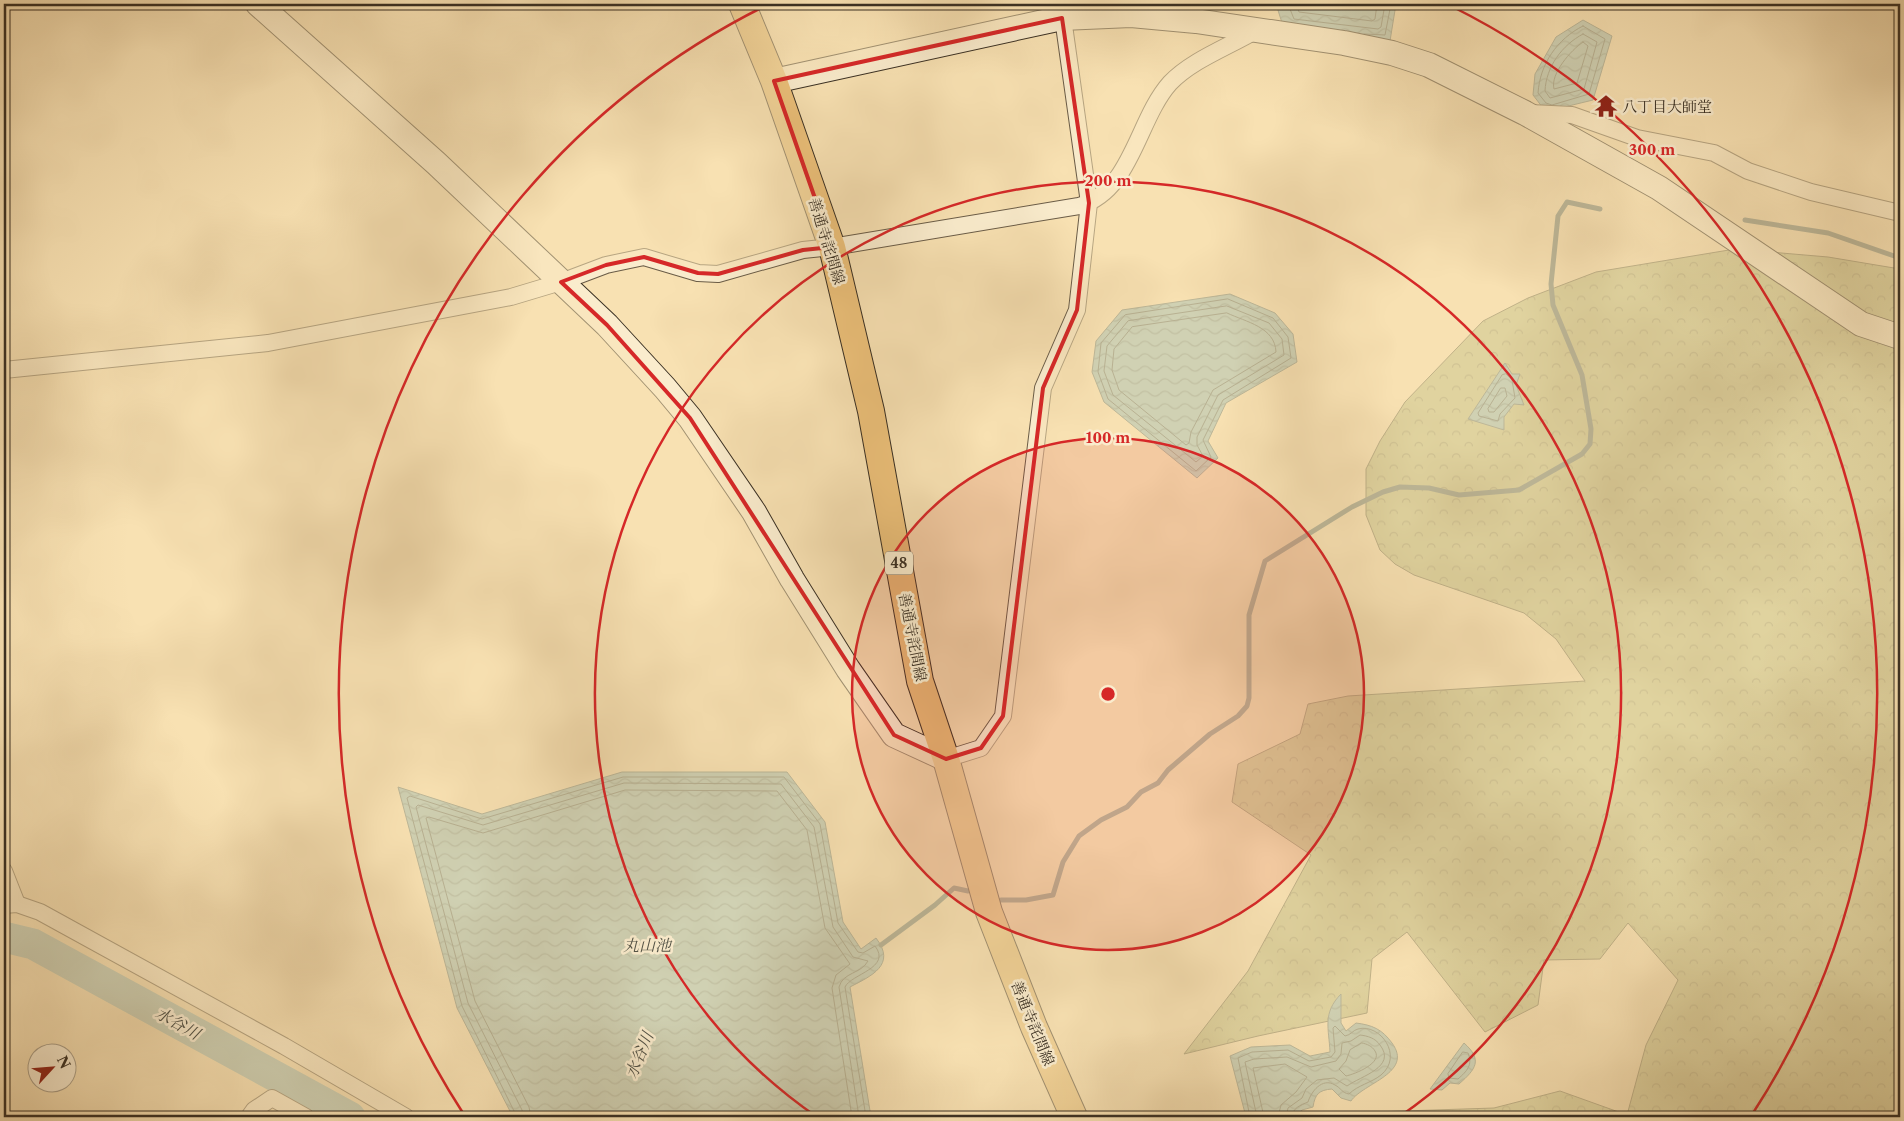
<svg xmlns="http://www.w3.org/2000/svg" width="1904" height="1121" viewBox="0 0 1904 1121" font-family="'Libre Caslon Text','Noto Serif JP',serif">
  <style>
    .forest { fill: url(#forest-crowns); stroke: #7f7856 }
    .water { fill: url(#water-waves); stroke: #778479 }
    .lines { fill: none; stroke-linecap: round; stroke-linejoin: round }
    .shore { stroke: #6c766b; stroke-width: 1 }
    .stream { stroke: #778479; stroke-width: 5 }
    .river { stroke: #9fbcb3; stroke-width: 31 }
    .street-casing { stroke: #6a5c47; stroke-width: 18 }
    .secondary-casing { stroke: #3a3023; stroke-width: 26 }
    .primary-casing { stroke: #3a3023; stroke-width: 28 }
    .street { stroke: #faeccd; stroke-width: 16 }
    .secondary { stroke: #faeccd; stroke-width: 24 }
    .primary { stroke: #ecc079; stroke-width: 26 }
    .marked { fill: none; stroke: #d62828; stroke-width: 4; stroke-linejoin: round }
    .ring { fill: none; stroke: #d62828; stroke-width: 2.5 }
    .labels { text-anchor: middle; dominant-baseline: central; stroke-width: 5; stroke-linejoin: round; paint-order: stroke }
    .shield { fill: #faeccd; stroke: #746856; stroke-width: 1 }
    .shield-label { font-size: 14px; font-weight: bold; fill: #3a3023 }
    .poi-label { font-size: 15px; fill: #3a3023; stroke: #faeccd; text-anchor: start }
    .street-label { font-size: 15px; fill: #3a3023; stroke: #faeccd }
    .water-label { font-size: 16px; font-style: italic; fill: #535347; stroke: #faeccd }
    .centre { fill: #d62828; stroke: #faeccd; stroke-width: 2.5 }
    .ring-label { font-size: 15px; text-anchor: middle; font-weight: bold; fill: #d62828; stroke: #faeccd; stroke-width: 5; stroke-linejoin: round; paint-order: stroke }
  </style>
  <defs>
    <pattern id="forest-crowns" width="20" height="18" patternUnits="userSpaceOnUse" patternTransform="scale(1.25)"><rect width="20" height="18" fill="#c4c188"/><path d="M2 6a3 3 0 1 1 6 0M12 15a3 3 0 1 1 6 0" fill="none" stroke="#a09d6f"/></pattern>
    <pattern id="water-waves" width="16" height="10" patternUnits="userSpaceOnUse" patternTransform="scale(1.25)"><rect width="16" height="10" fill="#9fbcb3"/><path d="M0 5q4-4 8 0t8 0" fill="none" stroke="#839991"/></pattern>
  </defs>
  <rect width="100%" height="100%" fill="#f8e1b2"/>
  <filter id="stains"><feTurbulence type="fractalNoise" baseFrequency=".004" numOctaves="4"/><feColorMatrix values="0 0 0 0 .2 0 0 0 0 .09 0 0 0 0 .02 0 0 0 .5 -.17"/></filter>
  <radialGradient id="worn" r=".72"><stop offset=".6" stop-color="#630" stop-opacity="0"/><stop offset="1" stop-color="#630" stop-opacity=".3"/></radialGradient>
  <path class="forest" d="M1735 249 1828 257 1900 269V1117H1336L1342 1113 1494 1108 1560 1091 1627 1115 1646 1045 1678 980 1628 923 1600 959 1544 960 1538 1005 1485 1032 1407 932 1372 959 1367 1013 1258 1036 1184 1054 1248 971 1311 855 1232 802 1238 764 1300 734 1308 704 1348 696 1585 681 1556 639 1524 613 1414 575 1395 564 1380 550 1366 515V469L1380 441 1405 402 1483 321 1528 298 1596 272Z"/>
  <g class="water">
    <path d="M1276 4H1396L1390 41 1284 29Z"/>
    <path d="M1583 20 1612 36 1593 100 1552 110 1543 108 1533 95 1535 74 1556 37Z"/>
    <path d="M1230 294 1275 313 1293 334 1297 362 1226 403 1208 441 1218 458 1197 478 1104 402 1092 372 1096 341 1122 310Z"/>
    <path d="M1505 363 1512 374H1520L1516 385 1524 405 1514 404 1504 417V430L1468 419Z"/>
    <path d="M622 772H787L825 822 843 922 861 949 876 938C897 965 871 976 850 987L871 1117H513L457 1008 398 787 482 814Z"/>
    <path d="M1341 994V1023L1346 1031 1356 1023C1372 1025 1382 1029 1392 1043 1414 1073 1363 1083 1351 1101L1341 1098 1332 1089C1319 1090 1315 1094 1313 1107L1302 1110 1295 1117H1246L1230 1056 1251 1047 1290 1045 1310 1056 1330 1052C1329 1029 1322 1013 1341 994Z"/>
    <path d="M1464 1043C1483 1060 1476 1069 1459 1084L1450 1083 1442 1090 1430 1089Z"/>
  </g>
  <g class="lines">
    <g class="shore">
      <path d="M1288 4 1294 19 1378 29 1381 27 1385 4"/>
      <path d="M1296 4 1299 12 1372 21 1375 19 1377 4"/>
      <path d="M1583 26 1605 39 1589 94 1552 105 1546 103 1538 93C1540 64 1557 39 1583 26Z"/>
      <path d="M1364 34 1385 35 1391 4"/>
      <path d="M1583 34 1597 42 1584 89 1550 98 1545 91C1546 67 1562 45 1583 34Z"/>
      <path d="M1583 42 1588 46 1577 83 1554 89C1550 74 1571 50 1583 42Z"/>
      <path d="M1228 299 1273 318 1288 337 1291 358 1223 400 1203 440 1211 457 1196 471 1108 399 1098 372 1101 343 1125 315Z"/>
      <path d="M1227 306 1269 323 1282 339 1284 355 1218 395 1197 437V445L1203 456 1196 462 1113 395 1104 371 1107 346 1128 321Z"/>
      <path d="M1227 313C1246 322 1275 327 1276 352L1213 390 1191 432 1189 443 1186 445 1119 390 1112 370 1114 349 1132 327Z"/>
      <path d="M1506 374 1512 380 1515 398 1500 414 1498 421 1479 416 1478 413 1502 375Z"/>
      <path d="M1501 388H1505L1507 396 1494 412H1489L1488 409Z"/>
      <path d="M1362 1043C1367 1044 1372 1046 1375 1051 1383 1063 1355 1074 1346 1076L1339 1069 1346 1061 1350 1050Z"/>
      <path d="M1463 1052 1468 1053C1473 1065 1467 1071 1458 1079L1449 1078 1448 1074Z"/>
      <path d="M517 1117 462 1006 407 798 410 796 482 819 623 777H784L820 824 838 923 858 952 863 953 875 946C892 968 851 974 845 987L866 1117"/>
      <path d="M523 1117 522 1110 468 1003 416 807 418 805 483 825 624 783 781 784 814 827 833 927 853 957 868 961C861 974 843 972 839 987L859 1117"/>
      <path d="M531 1117 529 1107 475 1001 426 818 429 817 483 833 625 790 777 791 807 830 825 928 850 964 836 975 832 988 852 1117"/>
      <path d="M1250 1117 1238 1058 1252 1052 1288 1050 1309 1061 1331 1057 1335 1052 1333 1028 1335 1026 1345 1036C1351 1035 1353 1030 1358 1029 1380 1023 1404 1056 1381 1075 1371 1083 1358 1085 1349 1094 1342 1093 1341 1088 1335 1085 1322 1077 1311 1092 1308 1102 1301 1105 1292 1108 1292 1117"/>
      <path d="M1257 1117 1245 1062 1254 1059 1287 1057 1311 1067 1336 1061 1341 1054 1342 1043 1351 1041 1360 1035C1368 1036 1375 1038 1380 1045 1397 1067 1361 1076 1347 1086L1334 1078 1317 1080 1306 1089 1302 1098 1288 1108 1286 1117"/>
      <path d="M1264 1117 1253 1068 1285 1064 1307 1077 1296 1092 1281 1105 1278 1117"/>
    </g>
    <g class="stream">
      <path d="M1745 220 1828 233 1900 258"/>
      <path d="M1001 900H1026L1053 895 1063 862 1079 836 1101 820 1127 807 1141 792 1158 783 1168 770 1210 734 1238 716 1247 706 1249 698V615L1265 561 1352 507 1383 492 1400 487 1429 488 1459 495 1519 490 1582 454 1590 444 1591 429 1582 375 1553 305 1551 284 1558 216 1567 202 1600 209"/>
      <path d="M881 945 935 905 954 888 968 891"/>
    </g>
    <path class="river" d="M4 937 33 944 350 1117"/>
    <defs>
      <g id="street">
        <path d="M1530 113 1572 115 1637 138 1714 153 1748 171 1811 192 1900 213"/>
        <path d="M4 370 268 343 511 297 561 282 606 265 644 257 698 273 718 274 803 250 832 247 1079 206C1132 191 1137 120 1170 83 1192 60 1228 47 1255 31"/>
        <path d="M946 759 981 748 1003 716 1043 388 1077 310 1089 203 1061 4"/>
        <path d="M4 871 17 904"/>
        <path d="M4 905 17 904 40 912 284 1046 406 1117"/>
        <path d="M249 1117 254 1110 272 1098 306 1117"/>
      </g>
      <g id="secondary">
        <path d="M258 4 436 163 607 325 665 388 690 418 754 512 792 579 848 669 894 735 946 759"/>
        <path d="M774 81 1062 18 1131 15 1196 21 1344 43 1392 53 1429 65 1525 113 1659 188 1861 324 1900 337"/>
      </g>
      <path id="primary" d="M742 4 774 81 832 247 871 411 920 681 946 759 989 912 1034 1027 1074 1117"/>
    </defs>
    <use href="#street" class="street-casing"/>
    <use href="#secondary" class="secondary-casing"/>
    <use href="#primary" class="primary-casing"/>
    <use href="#street" class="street"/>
    <use href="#secondary" class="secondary"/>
    <use href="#primary" class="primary"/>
  </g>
  <path d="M0 0H1904V1121H0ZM1062 18 1089 203 1077 310 1043 388 1003 716 981 748 946 759 894 735 690 418 607 325 561 282 606 265 644 257 698 273 718 274 803 250 832 247 774 81Z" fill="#f8e1b2" fill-opacity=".55" fill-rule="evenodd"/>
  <path class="marked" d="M1062 18 1089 203 1077 310 1043 388 1003 716 981 748 946 759 894 735 690 418 607 325 561 282 606 265 644 257 698 273 718 274 803 250 832 247 774 81Z"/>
  <circle cx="1108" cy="694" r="256" fill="#d62828" fill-opacity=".12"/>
  <g class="ring">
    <circle cx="1108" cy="694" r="256"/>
    <path d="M817 1117A513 513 0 1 1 1399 1117"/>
    <path d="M463 1113A769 769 0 0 1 765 6M1451 6A769 769 0 0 1 1753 1113"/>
  </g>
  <defs>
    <symbol id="temple-bare" viewBox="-9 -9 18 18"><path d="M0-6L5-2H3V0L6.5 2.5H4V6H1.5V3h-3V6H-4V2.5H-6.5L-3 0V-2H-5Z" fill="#8f2418" stroke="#faeccd" stroke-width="2.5" paint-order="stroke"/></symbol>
  </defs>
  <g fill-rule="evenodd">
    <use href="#temple-bare" x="1590" y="90" width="32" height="32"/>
  </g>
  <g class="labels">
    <rect class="shield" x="885" y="551.5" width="28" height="23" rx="4"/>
    <g class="shield-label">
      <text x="899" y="563">48</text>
    </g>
    <g class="poi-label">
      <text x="1622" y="106">八丁目大師堂</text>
    </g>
    <g class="street-label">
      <text transform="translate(827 241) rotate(73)">善通寺詫間線</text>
      <text transform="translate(913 637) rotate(79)">善通寺詫間線</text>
      <text transform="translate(1033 1023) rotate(68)">善通寺詫間線</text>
    </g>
    <g class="water-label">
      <text x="647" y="945">丸山池</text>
      <text transform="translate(178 1023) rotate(29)">水谷川</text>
      <text transform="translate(639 1055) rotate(-68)">水谷川</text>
    </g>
  </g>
  <circle cx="1108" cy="694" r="8" class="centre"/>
  <g class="ring-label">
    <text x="1652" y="155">300 m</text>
    <text x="1108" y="186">200 m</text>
    <text x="1108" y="443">100 m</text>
  </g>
  <rect width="1904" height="1121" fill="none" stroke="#f8e1b2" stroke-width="20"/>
  <rect x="5" y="5" width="1894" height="1111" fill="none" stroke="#3a3023" stroke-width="2.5"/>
  <rect x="10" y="10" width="1884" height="1101" fill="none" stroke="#3a3023"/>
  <g transform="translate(52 1068) rotate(64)"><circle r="24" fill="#faeccd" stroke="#ada189"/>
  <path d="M0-4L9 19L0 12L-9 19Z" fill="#8f2418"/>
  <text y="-8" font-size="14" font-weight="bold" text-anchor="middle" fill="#3a3023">N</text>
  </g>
  <rect width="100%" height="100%" filter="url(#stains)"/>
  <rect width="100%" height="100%" fill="url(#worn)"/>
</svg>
